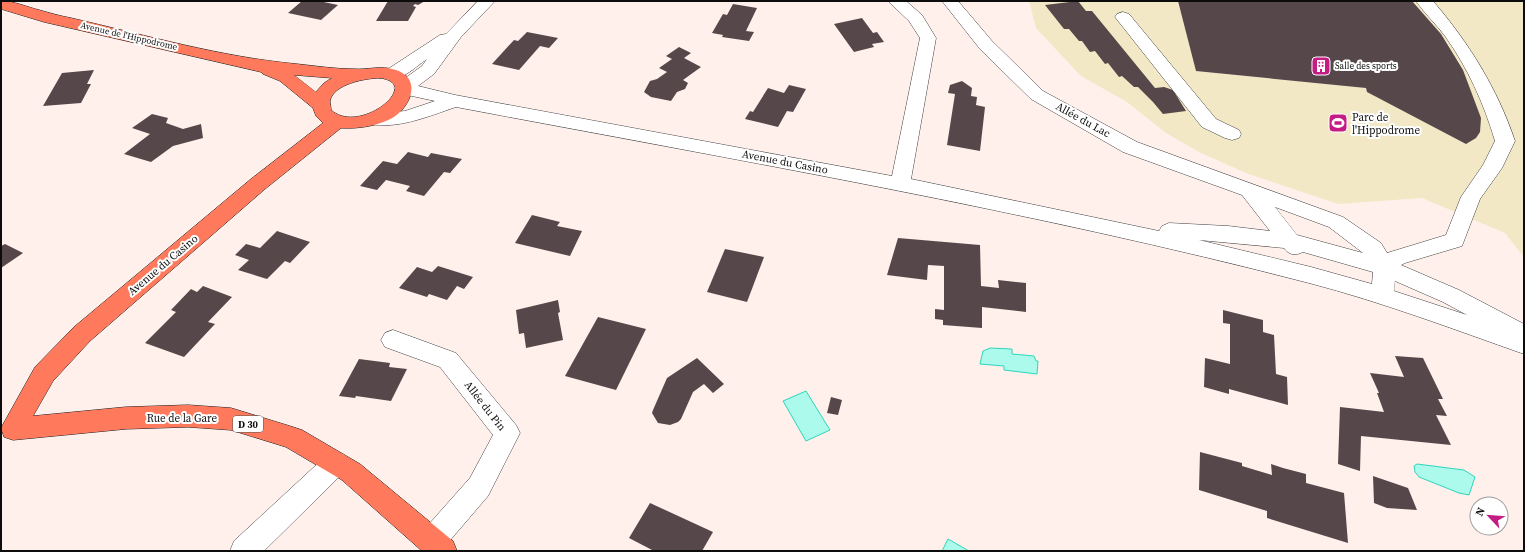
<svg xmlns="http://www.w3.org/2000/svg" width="1525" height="552" viewBox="0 0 1525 552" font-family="'Source Serif 4',serif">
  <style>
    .pitch { fill: #f2e8c5 }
    .water { fill: #acfaeb; stroke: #2ed6ba }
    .building { fill: #56484a }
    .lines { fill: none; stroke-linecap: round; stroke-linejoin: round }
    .minor-casing { stroke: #3f3f3f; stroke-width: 1 }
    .major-casing { stroke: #1d1d1d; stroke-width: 1 }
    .minor { fill: #fff; fill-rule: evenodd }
    .major { fill: #ff7a5c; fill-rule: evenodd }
    .labels { text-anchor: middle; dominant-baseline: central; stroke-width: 4; stroke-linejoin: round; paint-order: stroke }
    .far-street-label { font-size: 9px; fill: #0c0c0c; stroke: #fff }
    .far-poi-label { font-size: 9px; fill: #0c0c0c; stroke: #fff; text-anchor: start }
    .shield { fill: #fff; stroke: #555; stroke-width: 1 }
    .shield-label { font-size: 10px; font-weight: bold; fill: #0c0c0c }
    .poi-label { font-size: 11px; fill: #0c0c0c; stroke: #fff; text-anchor: start }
    .street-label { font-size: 11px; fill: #0c0c0c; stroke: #fff }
  </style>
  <rect width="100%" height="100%" fill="#fff0ec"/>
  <path class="pitch" d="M1029 1H1524V257L1505 233 1422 198 1338 204 1246 173 1199 152 1166 133 1127 102 1081 76 1036 28Z"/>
  <g class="water">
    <path d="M990 348 1012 349V354L1034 356 1036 361H1038L1037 374 1004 370V366L980 364 983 351Z"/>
    <path d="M806 391 830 430 806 441 783 401Z"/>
    <path d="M1417 464 1464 470 1475 477 1469 495 1459 493 1419 477 1415 472 1414 466Z"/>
    <path d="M948 539 969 551H942Z"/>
  </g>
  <g class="building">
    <path d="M302 1H319L338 5 321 20 288 13Z"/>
    <path d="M388 1H425L418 5 415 4 413 6 416 7 408 21H376Z"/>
    <path d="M1078 1 1086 11H1092L1155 88 1164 87 1173 90 1186 111 1163 114 1153 102 1138 87H1134L1122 76 1119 77 1108 63 1105 64 1095 51 1090 52 1082 41H1079L1069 29H1064L1045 5Z"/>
    <path d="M1178 1H1412L1441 34 1463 70 1481 118 1480 132 1476 138 1466 144 1367 92 1366 88 1196 71Z"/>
    <path d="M733 4 757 8 746 31 754 32 749 41 722 37 723 35 712 33 723 14 727 15Z"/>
    <path d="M862 18 873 33 877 32 884 42 872 44 874 47 854 52 834 24Z"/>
    <path d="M527 32 558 38 549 48 540 46 519 70 492 64 514 40 518 41Z"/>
    <path d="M679 47 691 53 684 58 701 67 683 80 688 83 685 89 677 92 671 101 651 97 644 92 650 81 657 79 667 72 659 68 672 59 666 56Z"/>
    <path d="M94 70 87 84H91L81 103 43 106 62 73Z"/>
    <path d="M962 81 972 88 971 96 977 97 976 105 985 107 980 151 947 145 955 94 948 93 950 85Z"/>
    <path d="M789 85 806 89 793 112 787 111 778 127 745 119 750 111 753 112 768 88 784 93Z"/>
    <path d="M152 114 168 118 166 123 183 129 201 124 203 138 173 146 151 162 124 154 150 134 132 128Z"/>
    <path d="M408 152 428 157 431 153 462 159 450 173 444 172 424 196 406 191 410 186 386 180 377 190 360 186 383 161 397 164Z"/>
    <path d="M532 215 560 222 557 226 582 231 570 256 515 243Z"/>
    <path d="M277 231 310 242 290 263 285 261 267 279 238 270 249 260 235 255 246 244 260 248Z"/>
    <path d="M898 238 980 245 981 286 999 288 998 280 1026 283V312L982 307V328L943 325V320L935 319V309L944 310V266L928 265 927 280 887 275Z"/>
    <path d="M5 244 23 253 1 268V246Z"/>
    <path d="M725 249 764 257 747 302 707 292Z"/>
    <path d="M438 266 473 277 464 289 457 286 447 300 429 294 427 297 399 288 417 267 432 272Z"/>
    <path d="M203 286 232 297 208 322 215 324 184 357 145 343 176 312 171 310 191 289 197 292Z"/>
    <path d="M558 300 560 312 558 313 563 340 526 348 524 333 519 334 516 310Z"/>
    <path d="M1223 310 1263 320V332L1274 335 1276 374 1287 377 1288 405 1229 389V394L1204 387 1205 358 1230 364V324L1223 323Z"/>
    <path d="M598 317 646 329 616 390 565 376Z"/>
    <path d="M1395 356 1423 358 1443 399H1438L1447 416 1436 415 1451 445 1361 436 1360 471 1338 464 1340 407 1384 412 1377 393H1379L1370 373 1404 377Z"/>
    <path d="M697 358 724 384 713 393 704 384 693 392 681 419 678 422 670 425 658 423 652 413 653 410 667 378Z"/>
    <path d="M359 359 390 363 389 367 407 369 391 401 356 396 355 398 339 396Z"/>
    <path d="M831 397 842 400 838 415 827 413Z"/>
    <path d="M1200 452 1242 463V466L1272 475 1271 464 1283 468 1306 474V483L1344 493 1348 543 1267 518V511L1199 490Z"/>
    <path d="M1373 476 1408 488 1417 510 1387 508 1374 503Z"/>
    <path d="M650 503 713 532 702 551H654L629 538Z"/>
  </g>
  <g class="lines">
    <defs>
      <g id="minor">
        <path d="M478 1H495L461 37 434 74 418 86 455 95 892 176 920 38 909 21 888 1H906L922 15 936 38 911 179 1159 231 1162 226 1169 223 1228 226 1270 231 1242 195 1123 152 1031 99 980 49 942 1H958L992 41 1043 91 1137 142 1343 217 1381 243 1387 253 1446 235 1461 197 1483 165 1495 141C1484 104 1468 68 1445 36 1436 24 1425 14 1416 1H1433C1469 43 1497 88 1515 141L1502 168 1480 199 1462 246 1405 263 1401 265 1459 290 1524 324V354C1453 329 1382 302 1309 283 1028 210 741 161 456 107 429 116 395 131 366 123L364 119 366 115 405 111 435 101 398 93 394 88 397 84 422 66 427 59C415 67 400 83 385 79L382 75 385 71 440 35 446 34ZM1275 207 1329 227 1363 253 1297 235ZM1199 240 1284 248C1289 255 1295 256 1303 252L1373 272 1372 284 1311 267ZM1395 281 1443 302 1467 315 1394 291Z"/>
        <path d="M1123 12 1129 14 1216 119 1239 130 1241 134 1239 138 1232 140 1225 138 1202 127 1115 17 1117 14Z"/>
        <path d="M393 330 456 353 516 425 520 433 488 496 441 551 422 550 418 541 422 532 470 478 493 435 440 367 385 347 381 340 385 333Z"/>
        <path d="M336 451 345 455 349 463 345 471 264 551H230L234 541 327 455Z"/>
      </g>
      <path id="major" d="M1 1C14 1 27 7 39 10 50 13 60 16 71 18 145 35 221 57 297 64 316 66 335 69 354 69 369 70 380 65 396 70 422 79 411 105 394 117 379 126 358 129 341 128L265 189 90 341 53 381 33 416 126 407 188 405 231 408 293 427 302 430 360 464 453 541 457 551H422L342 480 286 447 231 430 188 427 126 429 13 440 4 437 1 428 35 367 74 327 251 179 323 123 316 116 313 108 280 81 263 74 261 72 44 22 1 9ZM294 75 332 78 324 83 316 92ZM380 78C424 83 360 136 331 110 331 107 330 103 330 101 333 84 366 78 380 78Z"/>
    </defs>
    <use href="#minor" class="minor-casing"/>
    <use href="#major" class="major-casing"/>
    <use href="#minor" class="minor"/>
    <use href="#major" class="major"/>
  </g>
  <defs>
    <symbol id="building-square" viewBox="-11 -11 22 22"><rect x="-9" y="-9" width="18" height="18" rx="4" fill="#c51b84" stroke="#fff"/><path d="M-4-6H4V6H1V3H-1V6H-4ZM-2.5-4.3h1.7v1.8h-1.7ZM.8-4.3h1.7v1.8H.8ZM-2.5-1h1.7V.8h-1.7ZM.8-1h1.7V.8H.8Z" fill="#fff"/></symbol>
    <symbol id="stadium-square" viewBox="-11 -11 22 22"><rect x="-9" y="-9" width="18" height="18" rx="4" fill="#c51b84" stroke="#fff"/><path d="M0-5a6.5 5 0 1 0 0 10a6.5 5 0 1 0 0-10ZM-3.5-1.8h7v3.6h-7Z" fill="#fff"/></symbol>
  </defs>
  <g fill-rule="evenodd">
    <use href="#building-square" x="1310" y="55" width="22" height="22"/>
    <use href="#stadium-square" x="1327" y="112" width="22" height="22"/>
  </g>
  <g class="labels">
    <g class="far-street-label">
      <text transform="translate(129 36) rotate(13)">Avenue de l'Hippodrome</text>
    </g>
    <g class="far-poi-label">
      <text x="1335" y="66">Salle des sports</text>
    </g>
    <rect class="shield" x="233" y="416" width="30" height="16" rx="3"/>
    <g class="shield-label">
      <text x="248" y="424">D 30</text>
    </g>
    <g class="poi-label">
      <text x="1352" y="117">Parc de<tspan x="1352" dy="13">l'Hippodrome</tspan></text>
    </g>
    <g class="street-label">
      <text transform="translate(1083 120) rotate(29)">Allée du Lac</text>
      <text transform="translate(785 162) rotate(11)">Avenue du Casino</text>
      <text transform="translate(163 265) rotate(-40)">Avenue du Casino</text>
      <text transform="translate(485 406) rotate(52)">Allée du Pin</text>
      <text x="182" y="418">Rue de la Gare</text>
    </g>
  </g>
  <rect width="1525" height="552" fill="none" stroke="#0c0c0c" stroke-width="4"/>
  <g transform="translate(1489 516) rotate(296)"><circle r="19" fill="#ffffff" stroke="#9e9e9e"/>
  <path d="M0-3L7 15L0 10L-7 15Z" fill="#c51b84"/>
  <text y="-6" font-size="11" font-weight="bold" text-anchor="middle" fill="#0c0c0c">N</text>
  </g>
</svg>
